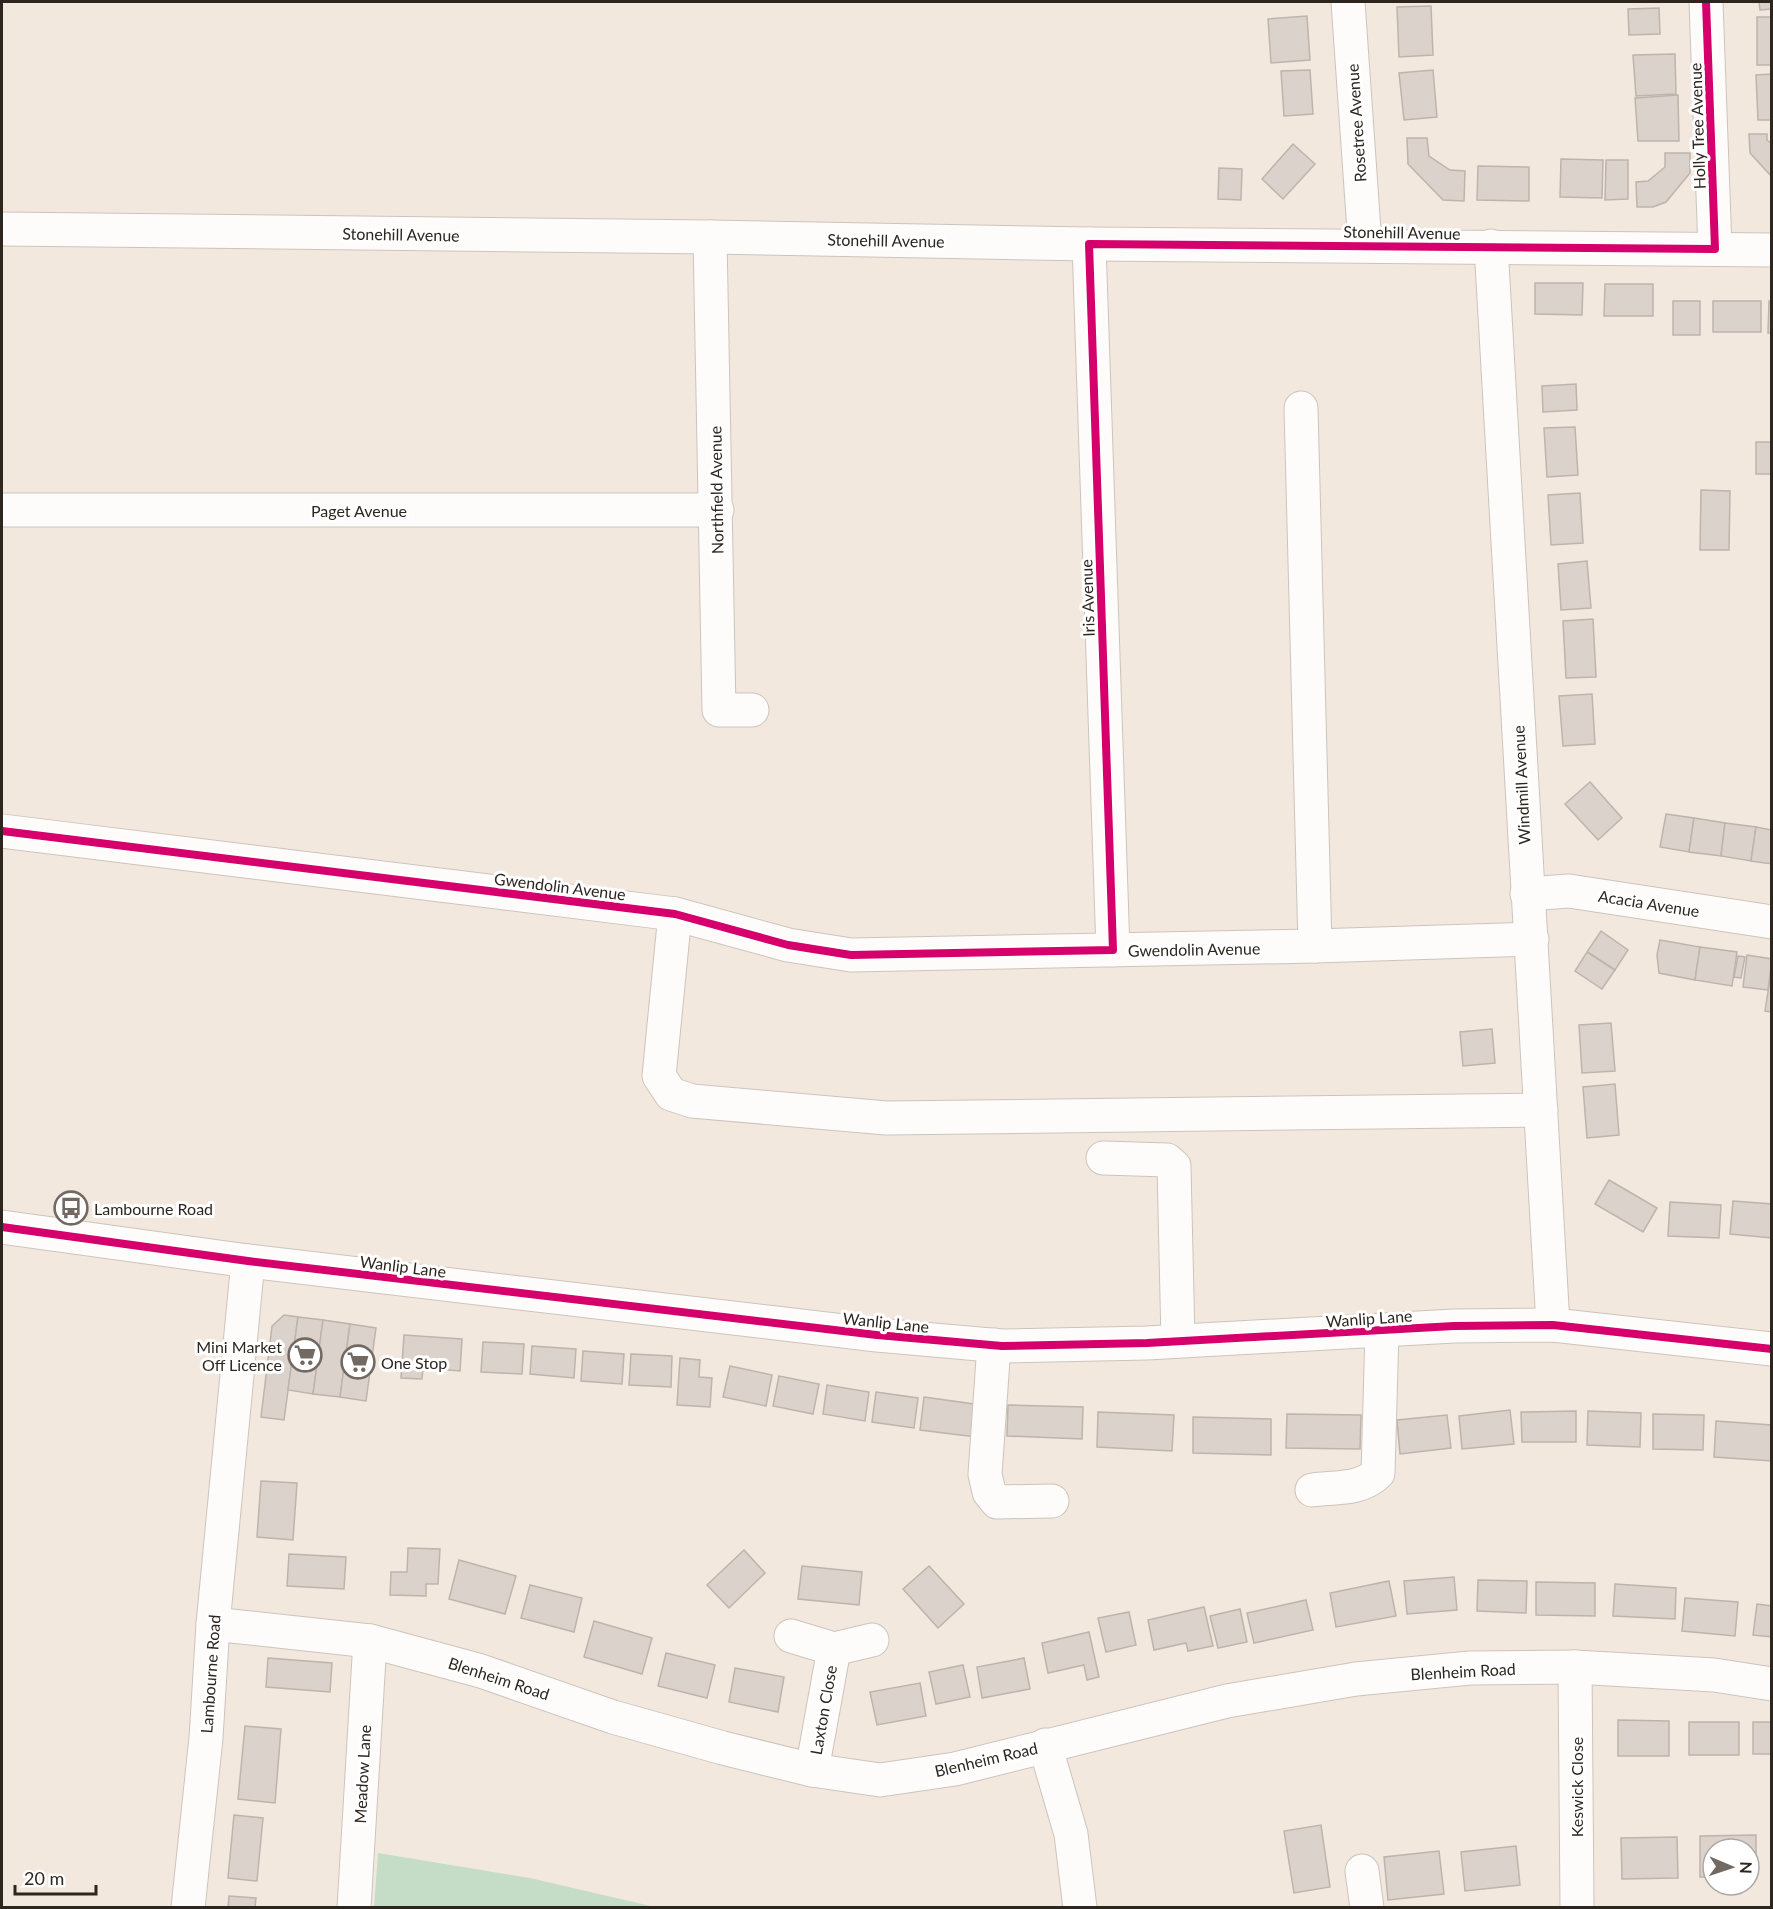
<svg xmlns="http://www.w3.org/2000/svg" width="1773" height="1909" viewBox="0 0 1773 1909" font-family="Lato,sans-serif">
  <style>
    .green { fill: #c5ddc7 }
    .building { fill: #dbd2cb; stroke: #bdb4ac; stroke-width: 1.5 }
    .lines { fill: none; stroke-linecap: round; stroke-linejoin: round }
    .minor-casing { stroke: #ccc4bc; stroke-width: 35 }
    .minor { stroke: #fdfcfa; stroke-width: 33 }
    .cycleway-casing { stroke: #fff; stroke-width: 11 }
    .cycleway { stroke: #d6006c; stroke-width: 8 }
    .labels { text-anchor: middle; dominant-baseline: central; stroke-width: 6; stroke-linejoin: round; paint-order: stroke }
    .street-label { font-size: 16px; fill: #2d261f; stroke: #fff }
    .poi-label { font-size: 16px; fill: #2d261f; stroke: #fff; text-anchor: start }
  </style>
  <rect width="100%" height="100%" fill="#f3e8de"/>
  <path class="green" d="M378 1853 530 1878 655 1907H374Z"/>
  <g class="building">
    <path d="M1759 2H1772V9L1760 10Z"/>
    <path d="M1431 6 1433 55 1399 57 1397 7Z"/>
    <path d="M1659 8 1660 34 1629 35 1628 9Z"/>
    <path d="M1307 16 1310 60 1271 63 1268 19Z"/>
    <rect x="1757" y="17" width="15" height="48"/>
    <path d="M1675 54 1676 94 1636 96 1633 55Z"/>
    <path d="M1310 70 1313 114 1284 116 1281 71Z"/>
    <path d="M1433 70 1437 117 1404 120 1399 73Z"/>
    <path d="M1772 74V120H1758L1756 75Z"/>
    <path d="M1678 95 1679 141H1638L1635 98Z"/>
    <path d="M1749 134H1767V140L1772 144V177L1750 153Z"/>
    <path d="M1407 138H1427L1429 156 1450 170 1465 171 1464 201 1443 200 1408 164Z"/>
    <path d="M1293 144 1315 164 1283 199 1262 179Z"/>
    <path d="M1665 153H1690V173L1666 202 1653 207H1637L1636 182 1648 181 1665 167Z"/>
    <path d="M1561 159 1603 160 1602 198 1560 197Z"/>
    <path d="M1606 160H1628V199L1605 200Z"/>
    <path d="M1478 166 1529 167V201L1477 200Z"/>
    <path d="M1219 168 1242 169 1241 200 1218 199Z"/>
    <path d="M1535 283H1583L1582 315 1535 314Z"/>
    <path d="M1605 284H1653V316H1604Z"/>
    <rect x="1673" y="301" width="27" height="34"/>
    <rect x="1713" y="301" width="48" height="31"/>
    <path d="M1769 301H1772V333H1768Z"/>
    <path d="M1576 384 1577 410 1543 412 1542 386Z"/>
    <path d="M1575 427 1578 475 1547 477 1544 428Z"/>
    <rect x="1756" y="442" width="16" height="32"/>
    <path d="M1701 490 1730 491 1729 550H1700Z"/>
    <path d="M1580 493 1583 543 1551 545 1548 495Z"/>
    <path d="M1587 561 1591 608 1561 610 1558 564Z"/>
    <path d="M1593 619 1596 677 1566 678 1563 621Z"/>
    <path d="M1592 694 1595 744 1563 746 1559 696Z"/>
    <path d="M1590 782 1622 818 1598 840 1565 804Z"/>
    <path d="M1666 814 1694 818 1689 852 1660 847Z"/>
    <path d="M1694 818 1725 823 1721 856 1689 852Z"/>
    <path d="M1725 823 1756 827 1751 861 1721 856Z"/>
    <path d="M1756 827 1772 830V864L1751 861Z"/>
    <path d="M1601 931 1628 950 1615 970 1587 952Z"/>
    <path d="M1660 940 1700 947 1695 980 1659 973 1657 955Z"/>
    <path d="M1700 947 1737 952 1732 986 1695 980Z"/>
    <path d="M1587 952 1615 970 1602 989 1575 971Z"/>
    <path d="M1747 955 1772 959 1768 990 1743 987Z"/>
    <path d="M1738 956 1745 957 1741 978 1734 977Z"/>
    <path d="M1772 966V1012L1765 1011Z"/>
    <path d="M1611 1023 1615 1071 1582 1073 1579 1025Z"/>
    <path d="M1492 1029 1495 1063 1463 1066 1460 1032Z"/>
    <path d="M1615 1084 1619 1135 1587 1138 1583 1087Z"/>
    <path d="M1609 1180 1657 1208 1643 1232 1595 1204Z"/>
    <path d="M1733 1201 1772 1204V1238L1730 1234Z"/>
    <path d="M1670 1202 1721 1205 1719 1238 1668 1236Z"/>
    <path d="M284 1315 298 1317 284 1420 261 1417 272 1326Z"/>
    <path d="M298 1317 323 1320 313 1394 288 1390Z"/>
    <path d="M323 1320 350 1324 340 1397 313 1394Z"/>
    <path d="M350 1324 376 1328 366 1401 340 1397Z"/>
    <path d="M404 1335 462 1339 460 1371 423 1368 422 1379 401 1378Z"/>
    <path d="M483 1342 524 1344 522 1374 481 1372Z"/>
    <path d="M532 1346 576 1349 574 1378 530 1374Z"/>
    <path d="M583 1351 624 1354 622 1384 581 1381Z"/>
    <path d="M631 1354 672 1356 671 1387 629 1385Z"/>
    <path d="M680 1358 700 1360 699 1377 712 1378 710 1407 677 1405Z"/>
    <path d="M730 1366 772 1375 766 1406 723 1397Z"/>
    <path d="M779 1376 819 1384 813 1414 773 1406Z"/>
    <path d="M827 1385 869 1392 865 1421 823 1414Z"/>
    <path d="M876 1392 918 1398 914 1428 872 1422Z"/>
    <path d="M924 1397 981 1405 976 1437 920 1430Z"/>
    <path d="M1008 1405 1083 1407 1082 1439 1007 1436Z"/>
    <path d="M1510 1410 1514 1444 1462 1449 1459 1416Z"/>
    <path d="M1576 1411V1442H1522L1521 1412Z"/>
    <path d="M1588 1411 1641 1413 1640 1447 1587 1445Z"/>
    <path d="M1098 1412 1174 1415 1172 1451 1097 1447Z"/>
    <path d="M1287 1414 1361 1415 1360 1449 1286 1448Z"/>
    <path d="M1653 1414 1704 1415 1703 1450 1653 1449Z"/>
    <path d="M1447 1415 1451 1448 1400 1454 1397 1420Z"/>
    <path d="M1193 1417 1271 1419V1455L1193 1453Z"/>
    <path d="M1716 1421 1772 1425V1461L1714 1457Z"/>
    <path d="M261 1481 297 1483 293 1540 257 1537Z"/>
    <path d="M408 1548 440 1549 438 1584H426V1596L390 1595 391 1572H407Z"/>
    <path d="M744 1550 765 1573 729 1608 707 1585Z"/>
    <path d="M289 1554 346 1557 344 1589 287 1586Z"/>
    <path d="M459 1560 516 1576 505 1614 449 1599Z"/>
    <path d="M802 1566 862 1572 859 1605 798 1599Z"/>
    <path d="M929 1566 964 1604 938 1628 903 1589Z"/>
    <path d="M1454 1577 1457 1610 1407 1614 1404 1581Z"/>
    <path d="M1478 1580 1527 1581 1526 1613 1477 1611Z"/>
    <path d="M1389 1581 1396 1616 1336 1627 1330 1593Z"/>
    <path d="M1536 1582 1595 1583V1616L1536 1615Z"/>
    <path d="M1615 1584 1676 1588 1675 1619 1613 1616Z"/>
    <path d="M530 1585 582 1598 574 1632 521 1618Z"/>
    <path d="M1685 1598 1738 1602 1735 1636 1682 1631Z"/>
    <path d="M1306 1600 1313 1630 1254 1643 1247 1613Z"/>
    <path d="M1757 1604 1772 1606V1637L1753 1635Z"/>
    <path d="M1204 1607 1213 1646 1188 1651 1186 1643 1154 1650 1148 1620Z"/>
    <path d="M1240 1609 1247 1642 1218 1648 1210 1616Z"/>
    <path d="M1129 1612 1136 1645 1106 1652 1098 1618Z"/>
    <path d="M594 1621 652 1638 642 1674 584 1657Z"/>
    <path d="M1089 1632 1099 1677 1087 1680 1084 1665 1048 1673 1042 1643Z"/>
    <path d="M666 1653 715 1665 707 1698 658 1686Z"/>
    <path d="M268 1658 332 1663 330 1692 266 1687Z"/>
    <path d="M1024 1658 1030 1689 982 1698 977 1667Z"/>
    <path d="M963 1665 970 1697 936 1704 929 1672Z"/>
    <path d="M735 1668 784 1677 778 1712 729 1702Z"/>
    <path d="M920 1683 926 1716 877 1725 870 1692Z"/>
    <path d="M1618 1720 1669 1721V1756H1618Z"/>
    <rect x="1689" y="1722" width="50" height="33"/>
    <rect x="1753" y="1722" width="19" height="32"/>
    <path d="M245 1726 281 1729 275 1803 238 1799Z"/>
    <path d="M234 1815 263 1818 257 1881 228 1878Z"/>
    <path d="M1321 1825 1330 1887 1294 1893 1284 1831Z"/>
    <path d="M1756 1835V1876H1749V1849H1713V1877H1700V1836Z"/>
    <path d="M1677 1837 1678 1878 1622 1879 1621 1838Z"/>
    <path d="M1516 1846 1520 1885 1465 1891 1461 1852Z"/>
    <path d="M1439 1851 1444 1894 1388 1900 1384 1857Z"/>
    <path d="M229 1896 256 1898 255 1908H228Z"/>
  </g>
  <g class="lines">
    <defs>
      <g id="minor">
        <path d="M1348 2 1365 245"/>
        <path d="M1706 2 1715 249"/>
        <path d="M2 229 710 237 1089 244 1772 250"/>
        <path d="M710 237 719 710H752"/>
        <path d="M1089 244 1113 950"/>
        <path d="M1491 246 1553 1325"/>
        <path d="M1301 408 1315 946"/>
        <path d="M2 510H717"/>
        <path d="M2 831 675 914 788 945 851 955 1315 946 1532 939"/>
        <path d="M1527 894 1569 891 1772 922"/>
        <path d="M675 914 659 1076 671 1094 692 1101 886 1118 1541 1110"/>
        <path d="M1103 1158 1167 1160 1174 1166 1178 1341"/>
        <path d="M2 1227 248 1261 877 1335 1002 1346 1147 1343 1454 1326 1553 1325 1772 1349"/>
        <path d="M994 1345 985 1474 989 1492 997 1502 1052 1501"/>
        <path d="M1312 1490C1336 1487 1361 1490 1378 1473L1382 1331"/>
        <path d="M213 1624 370 1641 481 1671 613 1717 723 1748 812 1770 880 1780 955 1769 1227 1701 1356 1679 1470 1668 1575 1667 1714 1675 1772 1684"/>
        <path d="M791 1636 834 1649"/>
        <path d="M1575 1667 1577 1908"/>
        <path d="M1045 1745 1071 1834 1080 1908"/>
        <path d="M812 1770 834 1649 872 1640"/>
        <path d="M1362 1871 1367 1908"/>
        <path d="M188 1908 206 1738 213 1624 248 1261"/>
        <path d="M354 1908 370 1641"/>
      </g>
    </defs>
    <use href="#minor" class="minor-casing"/>
    <use href="#minor" class="minor"/>
    <defs>
      <g id="cycleway">
        <path d="M2 831 675 914 788 945 851 955 1113 950 1089 244 1715 249 1706 2"/>
        <path d="M2 1227 248 1261 877 1335 1002 1346 1147 1343 1454 1326 1553 1325 1772 1349"/>
      </g>
    </defs>
    <use href="#cycleway" class="cycleway-casing"/>
    <use href="#cycleway" class="cycleway"/>
  </g>
  <defs>
    <symbol id="bus-ring" viewBox="-11 -11 22 22"><circle r="9.5" fill="#fff" stroke="#726a62" stroke-width="1.5"/><path d="M-5-6H5V4H4V6H2V4H-2V6H-4V4H-5ZM-3.5-4V0h7V-4ZM-3.5 1.2v1.5H-2V1.2ZM2 1.2v1.5H3.5V1.2Z" fill="#726a62"/></symbol>
    <symbol id="supermarket-ring" viewBox="-11 -11 22 22"><circle r="9.5" fill="#fff" stroke="#726a62" stroke-width="1.5"/><path d="M-6-5.5h2.5l.6 2H6L4.5 2H-2.5L-4.4-4H-6ZM-1.5 3.2a1.3 1.3 0 1 0 .1 0ZM3 3.2a1.3 1.3 0 1 0 .1 0Z" fill="#726a62"/></symbol>
  </defs>
  <g fill-rule="evenodd">
    <use href="#bus-ring" x="52" y="1189" width="38" height="38"/>
    <use href="#supermarket-ring" x="286" y="1336" width="38" height="38"/>
    <use href="#supermarket-ring" x="339" y="1343" width="38" height="38"/>
  </g>
  <g class="labels">
    <g class="street-label">
      <text transform="translate(1356 123) rotate(-94)">Rosetree Avenue</text>
      <text transform="translate(1697 126) rotate(-92)">Holly Tree Avenue</text>
      <text transform="translate(1402 232) rotate(1)">Stonehill Avenue</text>
      <text transform="translate(401 234) rotate(1)">Stonehill Avenue</text>
      <text transform="translate(886 240) rotate(1)">Stonehill Avenue</text>
      <text transform="translate(716 490) rotate(-91)">Northfield Avenue</text>
      <text x="359" y="510">Paget Avenue</text>
      <text transform="translate(1087 598) rotate(-92)">Iris Avenue</text>
      <text transform="translate(1521 785) rotate(-93)">Windmill Avenue</text>
      <text transform="translate(560 886) rotate(7)">Gwendolin Avenue</text>
      <text transform="translate(1649 903) rotate(9)">Acacia Avenue</text>
      <text transform="translate(1194 949) rotate(-1)">Gwendolin Avenue</text>
      <text transform="translate(403 1266) rotate(7)">Wanlip Lane</text>
      <text transform="translate(1369 1318) rotate(-4)">Wanlip Lane</text>
      <text transform="translate(886 1322) rotate(6)">Wanlip Lane</text>
      <text transform="translate(1463 1671) rotate(-3)">Blenheim Road</text>
      <text transform="translate(210 1674) rotate(-86)">Lambourne Road</text>
      <text transform="translate(499 1678) rotate(18)">Blenheim Road</text>
      <text transform="translate(823 1710) rotate(-80)">Laxton Close</text>
      <text transform="translate(986 1759) rotate(-13)">Blenheim Road</text>
      <text transform="translate(362 1774) rotate(-87)">Meadow Lane</text>
      <text transform="translate(1576 1787) rotate(-90)">Keswick Close</text>
    </g>
    <g class="poi-label">
      <text x="94" y="1208">Lambourne Road</text>
      <text x="282" y="1346" text-anchor="end">Mini Market<tspan x="282" dy="18">Off Licence</tspan></text>
      <text x="381" y="1362">One Stop</text>
    </g>
  </g>
  <rect width="1773" height="1909" fill="none" stroke="#2d261f" stroke-width="6"/>
  <g transform="translate(1731 1867) rotate(92)"><circle r="28" fill="#ffffff" stroke="#aba8a5" stroke-width="1.5"/>
  <path d="M0-4.5L10 22L0 15L-10 22Z" fill="#726a62"/>
  <text y="-9" font-size="16" font-weight="bold" text-anchor="middle" fill="#2d261f">N</text>
  </g>
  <path d="M15 1885v9h81v-9" fill="none" stroke="#2d261f" stroke-width="3"/>
  <text x="24" y="1885" font-size="18" fill="#2d261f" stroke="#ffffff" stroke-width="4.5" paint-order="stroke">20 m</text>
</svg>
